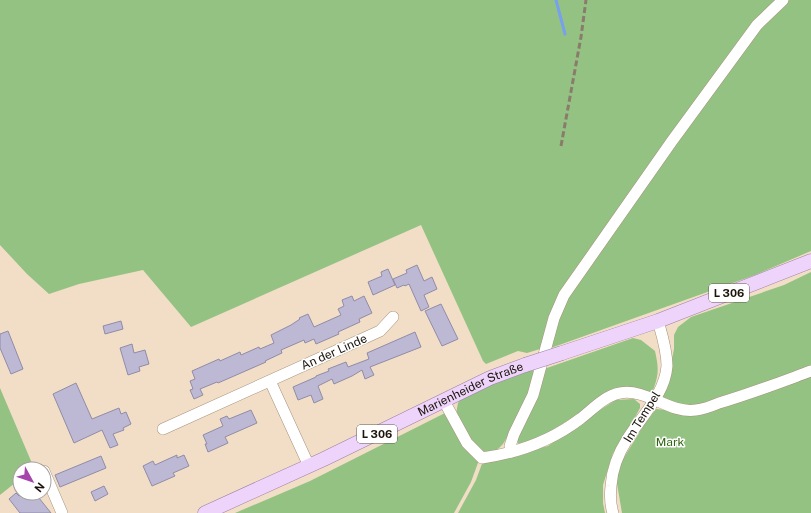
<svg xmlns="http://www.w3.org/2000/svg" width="811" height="513" viewBox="0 0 811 513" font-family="'Public Sans',sans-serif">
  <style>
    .green { fill: #94c282 }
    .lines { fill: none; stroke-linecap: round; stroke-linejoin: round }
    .stream { stroke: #77a0f0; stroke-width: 3 }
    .building { fill: #bdb9d5; stroke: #908ca7 }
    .minor-casing { stroke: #a5927c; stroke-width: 12 }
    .major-casing { stroke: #9d7fa5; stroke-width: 15 }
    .minor { stroke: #fff; stroke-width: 11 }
    .major { stroke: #eed4fa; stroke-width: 14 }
    .rail { stroke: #8a7c6c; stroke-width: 3; stroke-dasharray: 6 3; stroke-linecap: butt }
    .major-bridge-casing { stroke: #9d7fa5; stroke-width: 15; stroke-linecap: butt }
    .major-bridge { stroke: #eed4fa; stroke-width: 14 }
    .labels { text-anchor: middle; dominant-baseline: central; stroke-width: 3; stroke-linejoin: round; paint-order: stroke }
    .shield { fill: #fff; stroke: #605b56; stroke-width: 1 }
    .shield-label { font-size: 11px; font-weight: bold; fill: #1c150d }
    .street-label { font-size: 12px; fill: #1c150d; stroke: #fff }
    .park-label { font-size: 12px; fill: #306513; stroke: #fff }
  </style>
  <rect width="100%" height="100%" fill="#f2dec6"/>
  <g class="green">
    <path d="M0 0H780L563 292 540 349 527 353 518 351 486 364 483 361 421 225 191 327 143 270 79 284 49 294 27 274 0 245Z"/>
    <path d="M786 0H811V251L755 275 548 349 567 297 758 27Z"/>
    <path d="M811 272V369L695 408 673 406 662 398 668 380 674 349V335L678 327 691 317 784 285Z"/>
    <path d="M633 338 641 340 655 351C659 369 659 375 652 393L626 388 577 415 542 437 519 445 517 440 544 369Z"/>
    <path d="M530 370 536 372 525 406 503 444 496 451 488 452 482 451 474 447 456 414 458 403 461 399 494 382Z"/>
    <path d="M811 374V513H622L615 472 644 425 656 409 695 413Z"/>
    <path d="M0 388 34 468 32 469H20V479L0 495Z"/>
    <path d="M634 399 640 404V408L633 421 613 453 603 485V503L605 513H458L476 480 483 461 548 446 583 420 616 400Z"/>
    <path d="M445 413 479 460 471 482 454 513H235L310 481Z"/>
  </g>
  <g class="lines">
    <path class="stream" d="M556 0 565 34"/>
  </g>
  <g class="building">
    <path d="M417 265 424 281 432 277 437 289 424 295 429 307 421 311 409 284 405 286 404 285 397 288 393 279 407 273 406 270Z"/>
    <path d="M388 269 395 285 373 295 368 282 382 276 381 272Z"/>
    <path d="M352 296 354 301 364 296 372 313 359 319 360 322 338 332 339 334 316 344 314 339 305 343 304 340 281 350 282 353 265 361 266 362 218 383 217 382 200 389 203 395 194 399 190 390 193 389 190 381 195 379 192 371 219 359 220 361 240 352 241 355 259 347 260 349 274 343 271 335 291 325 300 319 299 318 308 314 314 327 341 315 338 309 344 306 342 300Z"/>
    <path d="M441 304 458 339 442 346 425 311Z"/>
    <path d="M121 321 123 329 105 334 103 326Z"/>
    <path d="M8 331 23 369 11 374 0 348V334Z"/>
    <path d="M415 332 421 347 370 367 374 375 365 379 362 370 352 376 334 384 332 379 318 386 323 399 314 403 311 395 298 400 293 387 316 377V376L329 371 328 369 346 362 348 367 369 359 367 353Z"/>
    <path d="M132 344 134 353 145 350 149 364 139 367 140 371 128 375 120 348Z"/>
    <path d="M76 383 92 419 119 408 121 414 126 412 131 424 123 428 124 430 113 434 118 445 110 448 102 430 74 443 53 394Z"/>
    <path d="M251 410 257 423 225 437 228 443 208 452 205 444H207L203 435 223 426 220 419 227 416 229 419Z"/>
    <path d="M177 455V458L184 455 189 466 173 473 175 476 152 486 143 466 153 461 155 465Z"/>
    <path d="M101 456 106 468 60 487 55 475Z"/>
    <path d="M104 486 108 494 95 501 91 492Z"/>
    <path d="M16 493 19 496 23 493H35L51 513H20L9 499Z"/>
  </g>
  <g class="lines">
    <defs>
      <g id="minor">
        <path d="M270 381 309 466"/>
        <path d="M444 401 467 443 482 458C517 453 551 441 580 419 592 410 604 396 620 393 647 388 669 414 696 410 704 409 712 406 719 403 750 394 781 382 811 371"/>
        <path d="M163 429 380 331 393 317"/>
        <path d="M511 452 510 446 514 434 533 395 554 318 564 295 672 141 757 25 783 0"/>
        <path d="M44 471 62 513"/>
        <path d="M613 513C610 504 610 495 611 486 612 468 619 452 628 438 643 415 665 393 667 366 667 350 662 335 658 321"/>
      </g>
      <g id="major">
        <path d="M562 353 658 321 811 261"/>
        <path id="s1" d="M205 513 324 459 490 378 525 365"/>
      </g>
    </defs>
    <use href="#minor" class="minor-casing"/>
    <use href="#major" class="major-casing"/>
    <use href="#minor" class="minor"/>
    <use href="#major" class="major"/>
    <path class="rail" d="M561 146 581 37 586 0"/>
    <defs>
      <path id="major-bridge" d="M525 365 562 353"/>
    </defs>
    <use href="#major-bridge" class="major-bridge-casing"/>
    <use href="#major-bridge" class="major-bridge"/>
  </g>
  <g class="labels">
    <g class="shield">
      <rect x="709" y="284" width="40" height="18" rx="3"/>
      <rect x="357" y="425" width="40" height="18" rx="3"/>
    </g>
    <g class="shield-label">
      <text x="729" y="293">L 306</text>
      <text x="377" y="434">L 306</text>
    </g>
    <g class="street-label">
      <text transform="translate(334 352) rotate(-24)">An der Linde</text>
      <text stroke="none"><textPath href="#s1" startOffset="293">Marienheider Straße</textPath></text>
      <text transform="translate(642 417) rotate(-58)">Im Tempel</text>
    </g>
    <g class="park-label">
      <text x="670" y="442">Mark</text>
    </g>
  </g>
  <g transform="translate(32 481) rotate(130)"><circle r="19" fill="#ffffff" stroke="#a4a19e"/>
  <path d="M0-3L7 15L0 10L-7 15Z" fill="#a544aa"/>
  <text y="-6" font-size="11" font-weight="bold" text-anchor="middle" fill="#1c150d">N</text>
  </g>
</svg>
